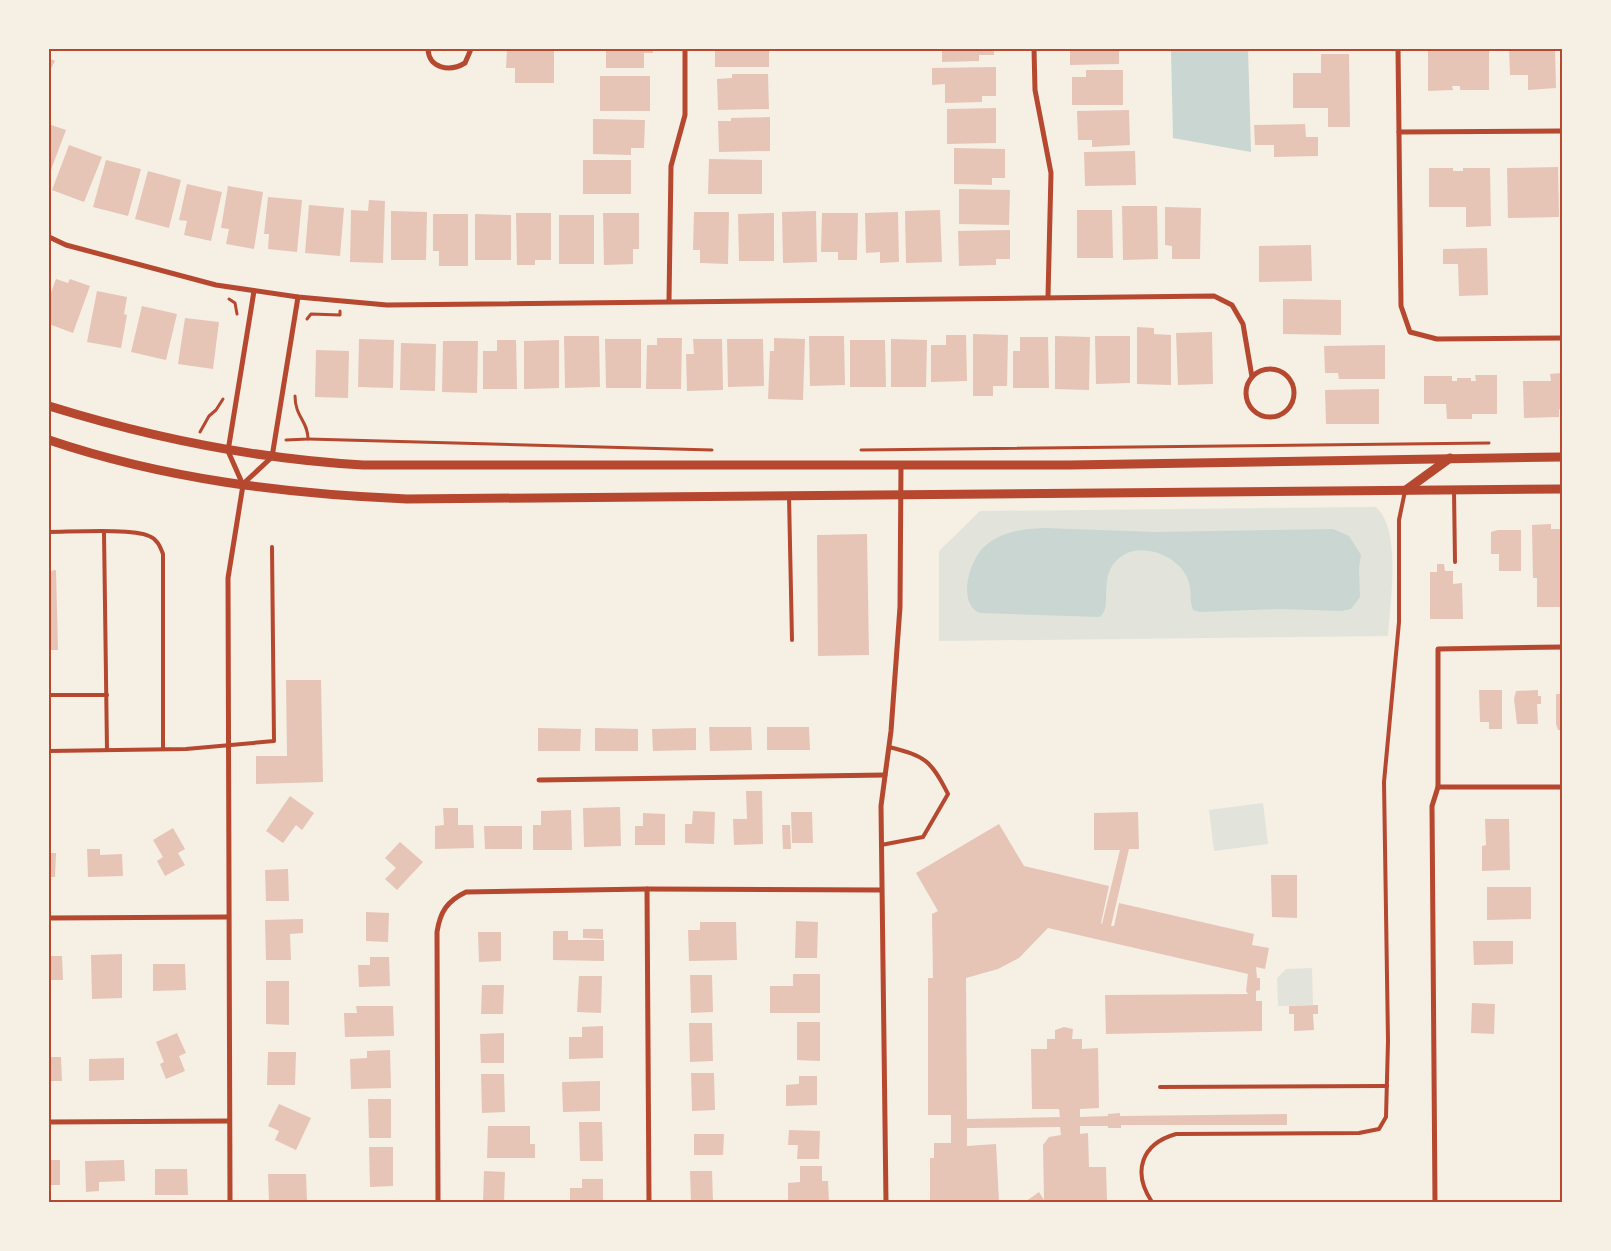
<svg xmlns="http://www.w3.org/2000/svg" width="1611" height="1251" viewBox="0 0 1611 1251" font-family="'Space Grotesk',sans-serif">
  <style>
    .green { fill: #e2e4dc }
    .water { fill: #c9d6d2 }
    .building { fill: #e6c5b7 }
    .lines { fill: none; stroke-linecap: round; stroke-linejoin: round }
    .path { stroke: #b5482f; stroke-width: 3 }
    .service { stroke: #b5482f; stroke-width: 4 }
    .minor { stroke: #b5482f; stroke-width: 5 }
    .tertiary { stroke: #b5482f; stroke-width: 9 }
    .neatline { fill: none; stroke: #b5482f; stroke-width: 2 }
  </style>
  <rect width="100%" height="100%" fill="#f6efe4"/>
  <g class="green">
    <path d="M1376 507C1402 531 1390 602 1388 636L939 641V551L980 511Z"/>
    <path d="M1263 803 1268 844 1214 851 1209 810Z"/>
    <path d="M1312 968 1313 1005 1278 1006 1277 978 1286 969Z"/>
  </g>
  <g class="water">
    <path d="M1171 49H1248L1251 152 1173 138Z"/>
    <path d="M1044 528 1156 532 1333 529 1349 536 1361 555 1359 568 1360 597 1351 609 1342 611 1279 609 1200 612 1193 610C1189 600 1192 592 1189 583 1183 558 1144 541 1122 556 1095 574 1115 609 1099 617L980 613C956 603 970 559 985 546 1002 531 1023 529 1044 528Z"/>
  </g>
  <g class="building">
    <path d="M507 49H554V83H515V68H506Z"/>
    <path d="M606 49H653V53H644V68H606Z"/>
    <rect x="715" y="49" width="54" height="18"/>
    <path d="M942 49H994V55H979V61L942 62Z"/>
    <path d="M1070 49H1119V64L1070 65Z"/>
    <path d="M1428 49H1489V90H1460V86H1452L1453 90 1428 91Z"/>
    <path d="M1509 49H1555L1556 88 1528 90V75H1510Z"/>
    <path d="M1321 54H1349L1350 127H1328V108H1293V73H1321Z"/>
    <path d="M49 58 55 61 49 72Z"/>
    <path d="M996 67V96H982V102L945 103V84L932 85V68Z"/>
    <path d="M1086 70H1123V105H1072V77H1086Z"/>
    <path d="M732 74H768L769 109 718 110 717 79 732 78Z"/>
    <rect x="600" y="76" width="50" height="35"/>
    <path d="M996 108V143L947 144V109Z"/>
    <path d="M1129 110 1130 145 1092 147V140H1078L1077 111Z"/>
    <path d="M770 117V151L719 152 718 121H731V118Z"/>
    <path d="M593 119 645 120 644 148H631V155L593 154Z"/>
    <path d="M1305 124 1306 137H1318V156L1274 157V145H1255L1254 125Z"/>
    <path d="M51 125 66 130 49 175V131Z"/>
    <path d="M69 145 102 157 84 202 52 190Z"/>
    <path d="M954 148 1005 149V178H992V185L954 184Z"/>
    <path d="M1135 151 1136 185 1085 186 1084 152Z"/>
    <path d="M709 159 762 160V194H708Z"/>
    <path d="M106 160 141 169 128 216 93 207Z"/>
    <rect x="583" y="160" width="48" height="34"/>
    <path d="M1558 167 1559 217 1508 218 1507 168Z"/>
    <path d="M1429 168H1453V171H1463V168H1490L1491 226 1466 227V207H1429Z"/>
    <path d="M148 171 181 180 169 228 135 219Z"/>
    <path d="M187 184 222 192 211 241 184 235 187 221 179 220Z"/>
    <path d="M228 186 263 192 254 249 226 244 229 229 221 228Z"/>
    <path d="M959 189 1010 190 1009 225 959 224Z"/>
    <path d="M268 197 302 200 297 252 268 249 269 234H264Z"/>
    <path d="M369 200 385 201 383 263 350 262 351 210 368 211Z"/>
    <path d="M309 205 344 208 340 256 305 253Z"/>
    <path d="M1122 206H1157L1158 259 1123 260Z"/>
    <path d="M1165 207 1201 208 1200 259H1172V246L1165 245Z"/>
    <path d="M940 210 942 262 906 263 905 211Z"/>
    <path d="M1077 210H1112L1113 258H1077Z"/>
    <path d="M391 211 427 212 426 260H391Z"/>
    <path d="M816 211 817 262 783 263 782 212Z"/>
    <path d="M694 212H729L728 264 700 263V250H693Z"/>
    <path d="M898 212 899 262 880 263V252L866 253 865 213Z"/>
    <path d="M516 213H551V260H535V265H517Z"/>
    <path d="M603 213H639V249H633V264L604 265Z"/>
    <path d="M774 213V261H739L738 214Z"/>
    <path d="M822 213H858L857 260H838V252H821Z"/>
    <path d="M433 214H468V266H439V251H433Z"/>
    <path d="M475 214 511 215V260H475Z"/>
    <rect x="559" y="215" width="35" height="49"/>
    <path d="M1010 230V259H996V265L959 266 958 231Z"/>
    <path d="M1311 245 1312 281 1259 282V246Z"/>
    <path d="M1487 248 1488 295 1459 296 1458 264H1443V249Z"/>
    <path d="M56 279 68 283 70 279 90 286 73 333 49 324V298Z"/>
    <path d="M97 291 127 297 124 314 127 315 121 348 87 342Z"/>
    <path d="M1283 299 1341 300V335L1283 334Z"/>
    <path d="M142 306 177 314 166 360 131 352Z"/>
    <path d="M185 318 219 322 213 369 178 364Z"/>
    <path d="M1137 327 1154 328V334L1171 335V385L1137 384Z"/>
    <path d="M1212 332 1213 384 1178 385 1176 333Z"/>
    <path d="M973 334 1008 335 1007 386H993V396H973Z"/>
    <path d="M946 335H966L967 381 931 382V345H946Z"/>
    <path d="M564 336H599L600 387 565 388Z"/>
    <path d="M809 336H844L845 385 810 386Z"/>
    <path d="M1055 336 1090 337 1089 390 1055 389Z"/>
    <path d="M1095 336H1130V383L1096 384Z"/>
    <path d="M1020 337H1048L1049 388H1013V351H1020Z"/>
    <path d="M657 338H682L681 389H646L647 345H657Z"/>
    <path d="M774 338 805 339 803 400 768 399 770 351H774Z"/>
    <path d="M359 339 394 340 393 388 358 387Z"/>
    <path d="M605 339H641V388H606Z"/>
    <path d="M693 339H722L723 390 687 391 686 354H694Z"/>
    <path d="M727 339H763L764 386 728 387Z"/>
    <path d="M891 339 927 340 926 387H891Z"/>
    <path d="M497 340H516L517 389H483V351H497Z"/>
    <path d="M559 340V388L524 389V341Z"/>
    <path d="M850 340H885L886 387H850Z"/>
    <path d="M443 341H478L477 393 442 392Z"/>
    <path d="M401 343 436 344 435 391 400 390Z"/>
    <path d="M1385 345V379H1339L1338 373H1325L1324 346Z"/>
    <path d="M316 350 349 351 348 398 315 397Z"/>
    <path d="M1562 373V409H1559V417L1524 418 1523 381H1551L1550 374Z"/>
    <path d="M1475 375H1497V414H1472V419H1447L1446 404H1424V376H1452V381H1457V378H1471V381H1476Z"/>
    <path d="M1379 389V424H1326L1325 390Z"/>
    <path d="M1551 524V529H1561V607H1537V578H1533L1532 525Z"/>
    <path d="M1498 530H1521V571H1499V554H1491V532Z"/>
    <path d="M867 534 869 655 818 656 817 535Z"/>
    <path d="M1437 564H1444L1445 571H1453V584L1462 583 1463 619H1430V572H1437Z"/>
    <path d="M56 570 58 650H49V571Z"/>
    <path d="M286 680H321L323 782 256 784V756H287Z"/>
    <path d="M1479 690H1502V729H1489V722H1480Z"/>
    <path d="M1538 690V696H1541V704H1537L1538 724H1517L1514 699 1516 691Z"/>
    <path d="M1556 694H1562V730H1558L1556 724Z"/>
    <path d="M709 727H751L752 750 710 751Z"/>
    <path d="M767 727H809L810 750H767Z"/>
    <path d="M538 728 581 729 580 751H538Z"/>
    <path d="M595 728 638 729V751H595Z"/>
    <path d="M696 728V750L653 751 652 729Z"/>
    <path d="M746 791H762L763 844 734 845 733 819H747Z"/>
    <path d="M290 796 314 813 302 830 296 825 283 843 266 831Z"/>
    <path d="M620 807 621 846 584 847 583 808Z"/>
    <path d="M443 808H458V825H473L474 848 435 849V826L444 825Z"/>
    <path d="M571 810 572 850H533V825H541V811Z"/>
    <path d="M693 811 715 812 714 844 685 843V824H692Z"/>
    <path d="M791 812H812L813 843H792Z"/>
    <path d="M1138 812 1139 849H1129L1111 926H1114L1119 903 1254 934 1252 945 1269 948 1265 969 1256 967 1257 978H1260V990L1256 991V1001H1262V1031L1106 1034 1105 995 1248 994 1246 991 1248 974 1048 928 1019 958 998 969 966 978 967 1119 1060 1117 1059 1109H1032L1031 1049H1047V1039H1055V1030L1064 1027 1073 1029 1072 1039H1082V1049L1098 1048 1099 1108 1080 1109V1117L1108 1116V1114L1120 1113V1116L1287 1114V1125H1121V1128H1108V1126H1080V1134L1088 1133 1089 1167H1106L1107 1202H1025L1039 1192 1044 1200 1043 1145 1049 1137 1061 1135 1060 1127 967 1128V1146L996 1144 999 1202H930V1158H934V1143H951V1115H928V978H933L932 914 938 911 916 873 999 824 1024 866 1109 886 1101 923 1102 924 1120 850H1094V813Z"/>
    <path d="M643 813 665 814V845H635V826H643Z"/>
    <path d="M1485 819H1509L1510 870 1482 871V846L1486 845Z"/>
    <path d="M782 825H790L791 849H783Z"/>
    <path d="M484 826H522V849H485Z"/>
    <path d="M173 828 185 849 178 853 185 865 165 876 157 861 163 857 153 840Z"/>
    <path d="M400 842 423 862 397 890 385 879 396 868 385 858Z"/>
    <path d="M87 849H100V855L122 854 123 876 88 877Z"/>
    <path d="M49 853H56L55 877H49Z"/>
    <path d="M288 869 289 901H266L265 870Z"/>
    <path d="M1271 875H1297V918L1272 917Z"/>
    <path d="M1487 887H1531V919L1487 920Z"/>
    <path d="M366 912 389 913 388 942 366 941Z"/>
    <path d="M303 919V933L290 934 291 960H266L265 920Z"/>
    <path d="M796 921 818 922 817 958H795Z"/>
    <path d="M700 922H736L737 960 689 961 688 930H700Z"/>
    <path d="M583 929H603V939L583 938Z"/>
    <path d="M553 931H568V940H604V961L553 960Z"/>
    <path d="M478 932H501V961L479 962Z"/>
    <path d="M1473 941H1513V964L1474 965Z"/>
    <path d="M122 954V998L92 999 91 955Z"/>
    <path d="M49 956H62L63 980H49Z"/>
    <path d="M370 957H389L390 986 359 987 358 965H370Z"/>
    <path d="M153 964H185L186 990 153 991Z"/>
    <path d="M793 974H820V1013H770V986H793Z"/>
    <path d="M690 975H712L713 1012 691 1013Z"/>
    <path d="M579 976H602L601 1013 577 1012Z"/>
    <path d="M266 981H289V1025L266 1024Z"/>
    <path d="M482 985H504L503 1014H481Z"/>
    <path d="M1472 1003 1495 1004 1494 1034 1471 1033Z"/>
    <path d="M1318 1005V1014H1313L1314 1030 1294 1031V1014H1289V1006Z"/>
    <path d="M356 1006H393L394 1036 345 1037 344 1013H357Z"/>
    <path d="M797 1022H820V1061L797 1060Z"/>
    <path d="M689 1023H712L713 1061 690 1062Z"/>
    <path d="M603 1026V1058L569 1059V1037H582V1027Z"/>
    <path d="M177 1033 186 1053 179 1056 185 1071 166 1079 160 1064 164 1062 156 1042Z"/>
    <path d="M504 1033V1063H481L480 1034Z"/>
    <path d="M390 1050 391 1088 351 1089 350 1059 367 1058V1051Z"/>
    <path d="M268 1052H296L295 1085H267Z"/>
    <path d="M49 1057H61L62 1081H49Z"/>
    <path d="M124 1058V1080L89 1081V1059Z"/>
    <path d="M691 1073H714L715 1110 692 1111Z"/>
    <path d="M481 1074H504L505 1112 482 1113Z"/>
    <path d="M799 1076H817V1105L786 1106V1085L799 1084Z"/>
    <path d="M600 1081V1111L563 1112 562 1082Z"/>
    <path d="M368 1099H391V1138H369Z"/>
    <path d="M279 1104 311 1118 296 1150 275 1140 279 1131 268 1126Z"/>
    <path d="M579 1122H602L603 1161H580Z"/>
    <path d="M488 1126H530V1144H535V1158H487Z"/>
    <path d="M789 1130 820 1131 819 1159H797L798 1145H788Z"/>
    <path d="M694 1134H724L723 1155H694Z"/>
    <path d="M369 1147H393V1186L370 1187Z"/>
    <rect x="49" y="1160" width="11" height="25"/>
    <path d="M124 1160 125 1181 99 1182V1191L86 1192 85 1161Z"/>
    <path d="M800 1166H822V1181H828L829 1202H788V1183L800 1182Z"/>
    <path d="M155 1169H187L188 1195H155Z"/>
    <path d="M484 1171 505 1172 504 1202H483Z"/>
    <path d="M690 1171H712L713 1202H691Z"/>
    <path d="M268 1174H306L307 1202H269Z"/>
    <path d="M582 1179H603V1202H570V1188H582Z"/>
  </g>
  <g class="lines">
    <g class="path">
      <path d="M229 299 235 303 237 314"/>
      <path d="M307 319 311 314 340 315V311"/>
      <path d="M200 432 209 416 216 410 223 399"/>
      <path d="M308 439 712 450"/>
      <path d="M286 440 308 439C308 421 295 417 295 396"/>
      <path d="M861 450 1489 443"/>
    </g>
    <g class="service">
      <path d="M1454 490 1455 562"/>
      <path d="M789 496 792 640"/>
      <path d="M49 532C70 532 133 528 149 536 157 539 160 546 163 554V749"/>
      <path d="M104 532 107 750"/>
      <path d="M49 695H107"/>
      <path d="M49 751 186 749 274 741 272 547"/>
      <path d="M881 845 923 837 948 794C931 760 925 756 889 747"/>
      <path d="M1160 1087 1387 1086"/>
      <path d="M1152 1202C1132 1172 1141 1144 1176 1134L1359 1133 1379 1129 1386 1117 1388 1041 1384 782 1399 622V520L1405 491"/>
    </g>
    <g class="minor">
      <path d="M428 49C429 69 450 72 465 63L471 49"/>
      <path d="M1034 49 1035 90 1051 173 1048 297"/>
      <path d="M1398 49 1401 306 1410 332 1437 339 1562 338"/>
      <path d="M1399 132 1562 131"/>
      <path d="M49 237 66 245 216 285 298 297 387 305 1214 296 1232 305 1243 324 1252 377"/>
      <path d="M669 301 671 166 685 115V49"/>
      <circle cx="1270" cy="393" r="24"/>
      <path d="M243 484 272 457 298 297"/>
      <path d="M539 780 885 775"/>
      <path d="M1438 787H1562"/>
      <path d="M647 889 649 1202"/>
      <path d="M49 918 228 917"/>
      <path d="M49 1122 229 1121"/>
      <path d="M230 1202 228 578 243 485 228 451 254 291"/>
      <path d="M438 1202 437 932C440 912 447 901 466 892L647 889 881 890"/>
      <path d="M886 1202 881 806 891 731 900 607 901 464"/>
      <path d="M1435 1202 1432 806 1438 787V649L1562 647"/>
    </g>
    <g class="tertiary">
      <path d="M49 406C152 438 256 459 363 465H1070L1562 457"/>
      <path d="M49 440C164 479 286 494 407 499L1562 489"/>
      <path d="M1406 490 1450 458"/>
    </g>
  </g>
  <rect width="1611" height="1251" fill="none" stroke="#f6efe4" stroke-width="100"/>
  <rect x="50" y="50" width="1511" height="1151" class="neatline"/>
</svg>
